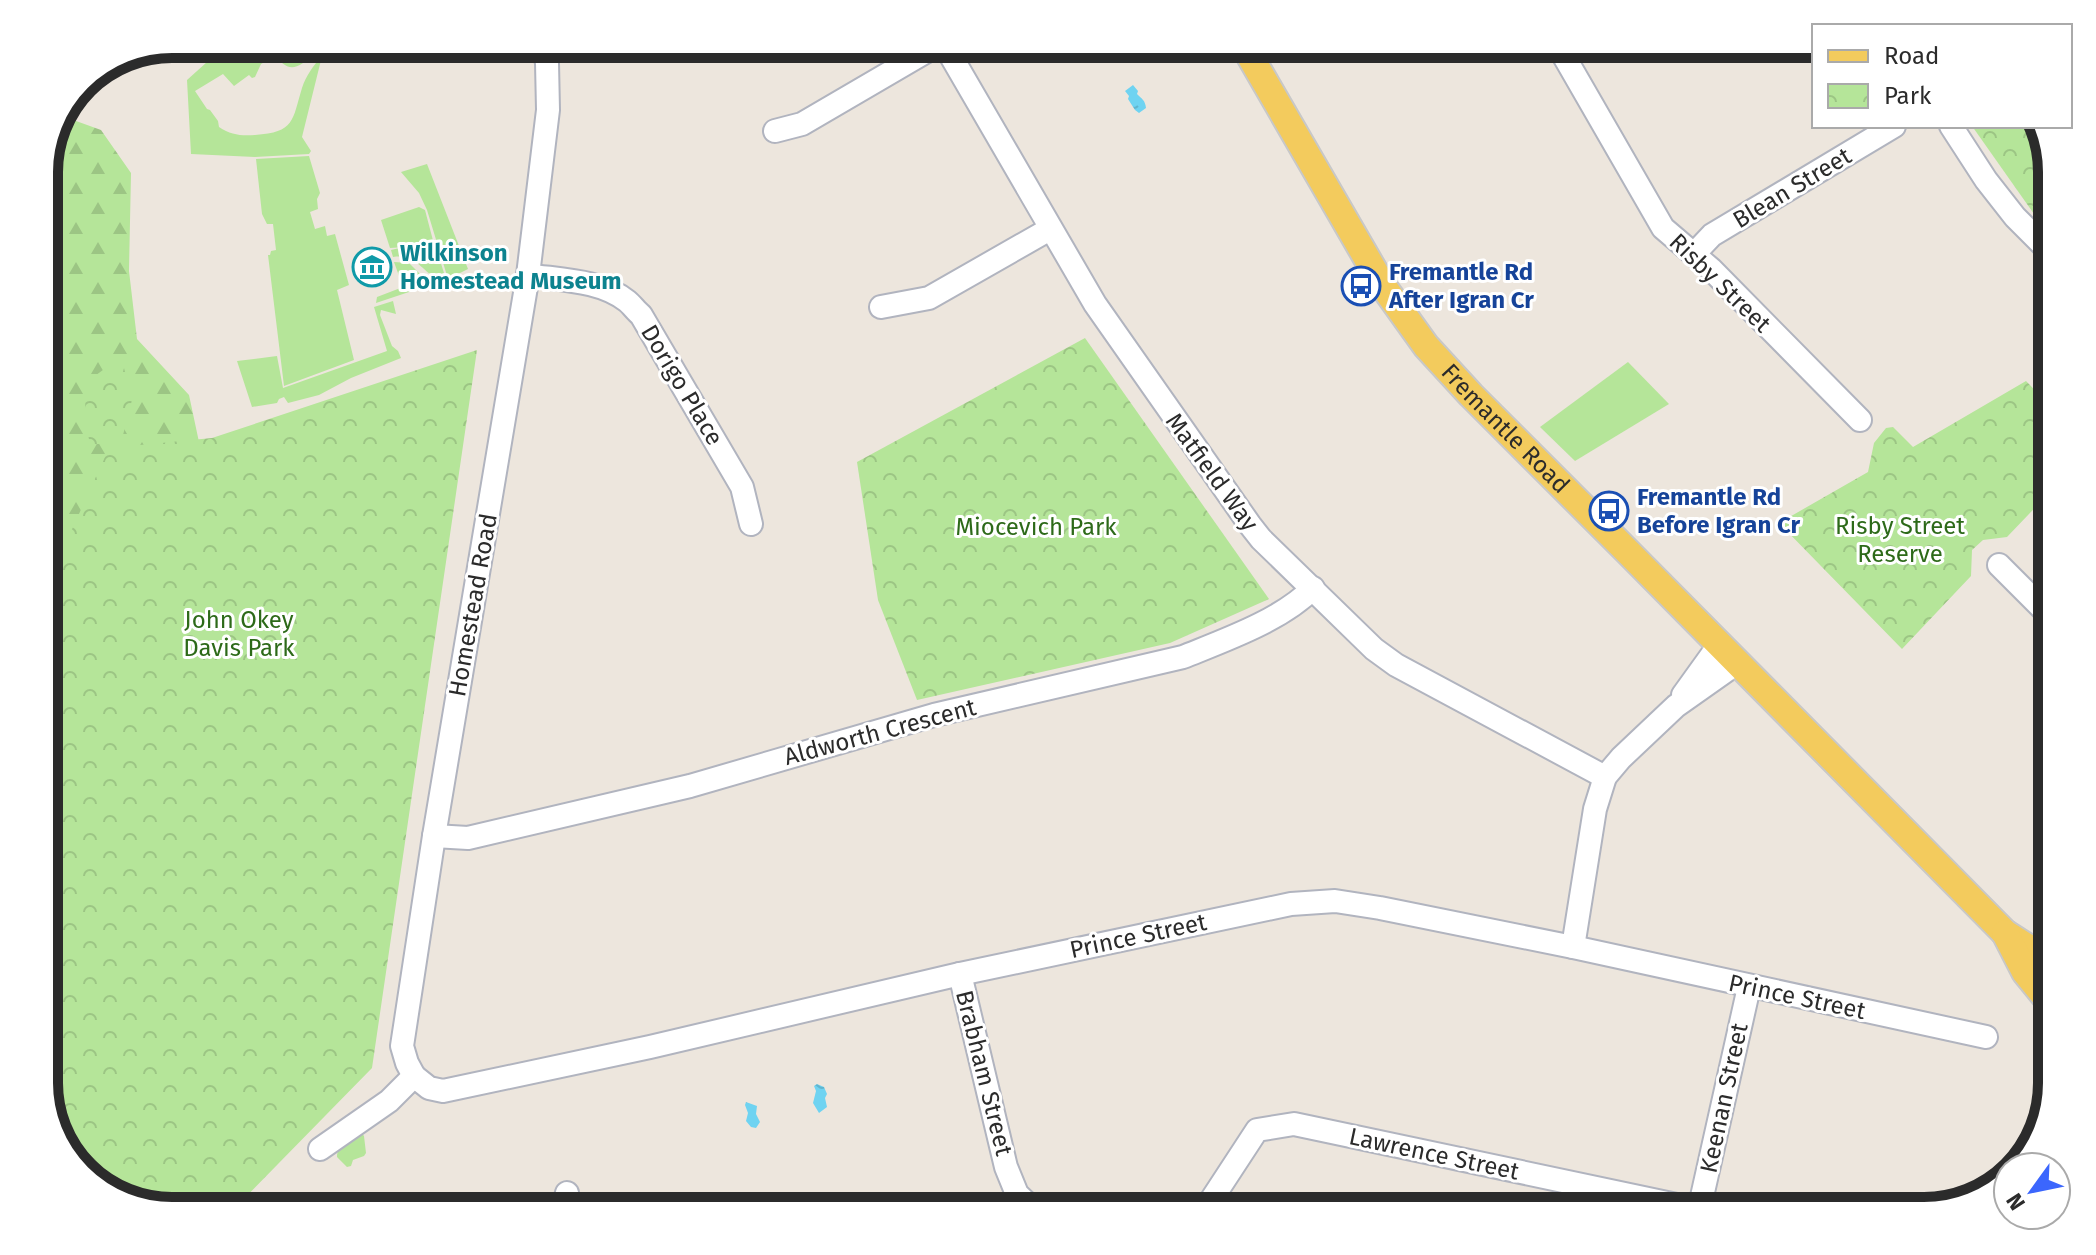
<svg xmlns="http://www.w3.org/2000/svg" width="2096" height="1255" viewBox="0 0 2096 1255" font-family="'Fira Sans',sans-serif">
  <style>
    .grass { fill: #b5e599 }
    .forest { fill: url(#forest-firs) }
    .park { fill: url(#park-crowns) }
    .water { fill: url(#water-ripples) }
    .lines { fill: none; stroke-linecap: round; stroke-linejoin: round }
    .minor-casing { stroke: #b1b4bf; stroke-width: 26 }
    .major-casing { stroke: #c8c8c8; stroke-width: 30 }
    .minor { stroke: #fff; stroke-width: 22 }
    .major { stroke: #f3cb5d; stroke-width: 26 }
    .labels { text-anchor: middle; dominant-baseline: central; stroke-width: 6; stroke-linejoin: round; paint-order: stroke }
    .street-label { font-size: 24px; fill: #2b2b2b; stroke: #fff }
    .culture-label { font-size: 24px; font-weight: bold; fill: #0d838f; stroke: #fff; text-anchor: start }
    .transit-label { font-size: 24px; font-weight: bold; fill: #164399; stroke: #fff; text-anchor: start }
    .park-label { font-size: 24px; fill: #2d6a19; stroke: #fff }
    .rim { fill: none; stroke: #2b2b2b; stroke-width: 10 }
  </style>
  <defs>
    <pattern id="forest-firs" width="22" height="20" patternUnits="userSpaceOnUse" patternTransform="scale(2)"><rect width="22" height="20" fill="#b5e599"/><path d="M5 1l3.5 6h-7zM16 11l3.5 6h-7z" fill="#9cc584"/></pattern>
    <pattern id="park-crowns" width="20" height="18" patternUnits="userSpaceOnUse" patternTransform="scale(2)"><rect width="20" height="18" fill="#b5e599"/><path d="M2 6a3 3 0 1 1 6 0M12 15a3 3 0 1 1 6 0" fill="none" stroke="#9cc584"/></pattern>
    <pattern id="water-ripples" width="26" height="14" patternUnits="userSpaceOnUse" patternTransform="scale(2)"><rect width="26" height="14" fill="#6fd3f1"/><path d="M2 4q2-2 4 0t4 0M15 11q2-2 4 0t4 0" fill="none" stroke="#60b5cf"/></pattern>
  </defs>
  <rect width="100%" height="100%" fill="#ede6dd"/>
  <g class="grass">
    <path d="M227 44H266L289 59 302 60 303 63C287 74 285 61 272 58L261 64 255 77 252 78 249 75 234 86 223 74 195 91 207 109 210 110 218 121 219 127C231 135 241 136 255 135 295 132 292 121 302 88 306 76 313 66 322 56L302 137 311 151 309 154 255 157 191 154 187 80Z"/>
    <path d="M309 156 320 193 317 199 318 209 310 212 315 229 325 226 327 236 335 234 349 285 337 290 354 360 284 386 268 255H270L271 251 276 250 273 224H267L262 214 256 159Z"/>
    <path d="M427 164 468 269 448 279 427 210 419 193 401 172Z"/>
    <path d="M419 207 425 210 436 252 430 255 438 254 444 273 434 277C418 266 414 254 393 257L391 250C395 249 399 248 402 249 413 250 418 260 429 256L420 255 406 247 390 248 381 220Z"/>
    <path d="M394 262 409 263 428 282 436 283 376 303 377 297 403 287Z"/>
    <path d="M393 301 396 314 381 310 380 315 392 346 398 351 401 358 351 378 319 395 288 403 284 397 279 399 277 403 252 407 237 361 277 356 283 388 387 351 374 307Z"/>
    <path d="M1628 362 1669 404 1575 461 1540 427Z"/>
    <path d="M361 1132 364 1136 366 1153 364 1156 353 1160 351 1166 347 1167 337 1157C337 1144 352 1139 361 1132Z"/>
  </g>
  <path class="forest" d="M65 117 101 130 131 173 129 271 137 339 189 395 206 475 83 583 47 577 44 579V164Z"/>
  <g class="park">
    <path d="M1972 126H2040L2052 164V232L2034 214Z"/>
    <path d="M1085 338 1269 599 1170 643 917 700 878 600 857 462Z"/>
    <path d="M477 350 372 1068 232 1211H172L108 1194 61 1147 44 1091V600L58 560 109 448 212 438Z"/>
    <path d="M107 367 124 368 132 400 123 435 107 444H91C82 422 85 403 88 381Z"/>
    <path d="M2026 381 2052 408V490L2007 537 1983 540 1972 550 1971 576 1902 649 1779 523 1868 472 1874 443 1886 428 1893 427 1913 447Z"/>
  </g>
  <g class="water">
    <path d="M1133 85 1138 91 1137 94C1142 99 1145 100 1146 108L1139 113 1135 110 1128 99 1129 96 1125 91Z"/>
    <path d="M817 1084 824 1087 827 1094 825 1098 827 1107 819 1113 813 1103 816 1091 814 1086Z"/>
    <path d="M746 1102 757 1106 756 1114 760 1122 756 1128 751 1127 746 1121 748 1113 745 1105Z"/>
  </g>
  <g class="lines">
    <defs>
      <g id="minor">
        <path d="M944 44 1095 304 1250 525 1261 539 1374 649 1396 665 1605 777"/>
        <path d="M1557 44 1663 228 1711 269 1860 420"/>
        <path d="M1951 126 1986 180 2015 217 2052 254"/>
        <path d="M775 131 802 124 939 44"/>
        <path d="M1694 254 1712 235 1894 126"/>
        <path d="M528 275C560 280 601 280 627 301 632 305 636 311 641 315L742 487 751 524"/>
        <path d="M881 307 929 298 1050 229"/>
        <path d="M1999 565 2052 618"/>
        <path d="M1683 695 1719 645"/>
        <path d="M434 836 468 838 690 786 934 715 1183 657C1225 640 1282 620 1313 588"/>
        <path d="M1573 947 1595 809 1605 777 1621 758 1676 706 1737 663"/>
        <path d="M960 974 1006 1167 1017 1194 1035 1211"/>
        <path d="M414 1076 407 1063 402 1046 434 836 528 275 548 110 547 63 543 44"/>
        <path d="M320 1149 389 1101 414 1076 429 1088 443 1091 650 1047 960 974 1291 904 1335 901 1380 908 1573 947 1986 1037"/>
        <path d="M1699 1210 1749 987"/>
        <path d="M562 1211 567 1193"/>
        <path d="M1204 1211 1257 1130 1294 1124 1705 1211"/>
      </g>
      <g id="major">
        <path id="s1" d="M1243 44 1383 286 1426 346 1471 395 1628 552 2005 933 2041 956 2052 966"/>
        <path d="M2005 933 2025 972 2052 1005"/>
      </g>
    </defs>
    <use href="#minor" class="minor-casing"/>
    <use href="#major" class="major-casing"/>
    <use href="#minor" class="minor"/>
    <use href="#major" class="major"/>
  </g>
  <defs>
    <symbol id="museum-ring" viewBox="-11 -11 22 22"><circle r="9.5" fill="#fff" stroke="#0f9aa8" stroke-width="1.5"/><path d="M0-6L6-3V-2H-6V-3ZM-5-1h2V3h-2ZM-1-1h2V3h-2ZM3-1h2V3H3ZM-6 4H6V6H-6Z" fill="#0f9aa8"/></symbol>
    <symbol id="bus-ring" viewBox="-11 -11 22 22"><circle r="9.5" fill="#fff" stroke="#1a4fb4" stroke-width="1.5"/><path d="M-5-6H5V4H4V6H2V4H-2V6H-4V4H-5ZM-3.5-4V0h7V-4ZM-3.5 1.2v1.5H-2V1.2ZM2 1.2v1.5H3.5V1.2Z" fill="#1a4fb4"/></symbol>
  </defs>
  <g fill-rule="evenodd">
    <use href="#museum-ring" x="350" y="245" width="44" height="44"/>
    <use href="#bus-ring" x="1339" y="264" width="44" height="44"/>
    <use href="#bus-ring" x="1587" y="489" width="44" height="44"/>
  </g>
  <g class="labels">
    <g class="street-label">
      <text transform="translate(1792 188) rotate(-31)">Blean Street</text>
      <text transform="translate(1720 283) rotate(44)">Risby Street</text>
      <text transform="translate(682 385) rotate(59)">Dorigo Place</text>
      <text stroke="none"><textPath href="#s1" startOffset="468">Fremantle Road</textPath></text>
      <text transform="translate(1212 472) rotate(54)">Matfield Way</text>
      <text transform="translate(473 605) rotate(-80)">Homestead Road</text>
      <text transform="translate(880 732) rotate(-15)">Aldworth Crescent</text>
      <text transform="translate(1138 936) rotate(-12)">Prince Street</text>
      <text transform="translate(1797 997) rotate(12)">Prince Street</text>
      <text transform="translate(984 1073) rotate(76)">Brabham Street</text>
      <text transform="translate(1724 1098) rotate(-78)">Keenan Street</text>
      <text transform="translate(1434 1154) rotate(12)">Lawrence Street</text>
    </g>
    <g class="culture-label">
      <text x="400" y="253">Wilkinson<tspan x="400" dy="28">Homestead Museum</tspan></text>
    </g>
    <g class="transit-label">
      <text x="1389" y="272">Fremantle Rd<tspan x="1389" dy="28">After Igran Cr</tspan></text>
      <text x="1637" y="497">Fremantle Rd<tspan x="1637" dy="28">Before Igran Cr</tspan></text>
    </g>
    <g class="park-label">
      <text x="1900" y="526">Risby Street<tspan x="1900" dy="28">Reserve</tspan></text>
      <text x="1036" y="527">Miocevich Park</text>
      <text x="239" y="620">John Okey<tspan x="239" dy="28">Davis Park</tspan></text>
    </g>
  </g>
  <path d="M0 0H2096V1255H0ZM172 58H1924A114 114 0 0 1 2038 172V1083A114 114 0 0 1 1924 1197H172A114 114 0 0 1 58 1083V172A114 114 0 0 1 172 58Z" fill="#fff" fill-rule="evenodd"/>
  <path class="rim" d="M172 58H1924A114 114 0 0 1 2038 172V1083A114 114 0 0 1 1924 1197H172A114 114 0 0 1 58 1083V172A114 114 0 0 1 172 58Z"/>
  <rect x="1812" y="24" width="260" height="104" fill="#ffffff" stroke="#aaaaaa" stroke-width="2"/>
  <rect x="1828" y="50" width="40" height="12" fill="#f3cb5d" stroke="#aaaaaa" stroke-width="2"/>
  <text x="1884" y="64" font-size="24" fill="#2b2b2b">Road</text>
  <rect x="1828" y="84" width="40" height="24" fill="url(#park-crowns)" stroke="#aaaaaa" stroke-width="2"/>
  <text x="1884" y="104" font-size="24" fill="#2b2b2b">Park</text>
  <g transform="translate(2032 1191) rotate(237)"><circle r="38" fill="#ffffff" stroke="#aaaaaa" stroke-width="2"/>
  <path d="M0-6L14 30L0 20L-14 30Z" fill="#3b66fd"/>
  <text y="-12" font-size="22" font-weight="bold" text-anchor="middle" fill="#2b2b2b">N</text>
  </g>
</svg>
